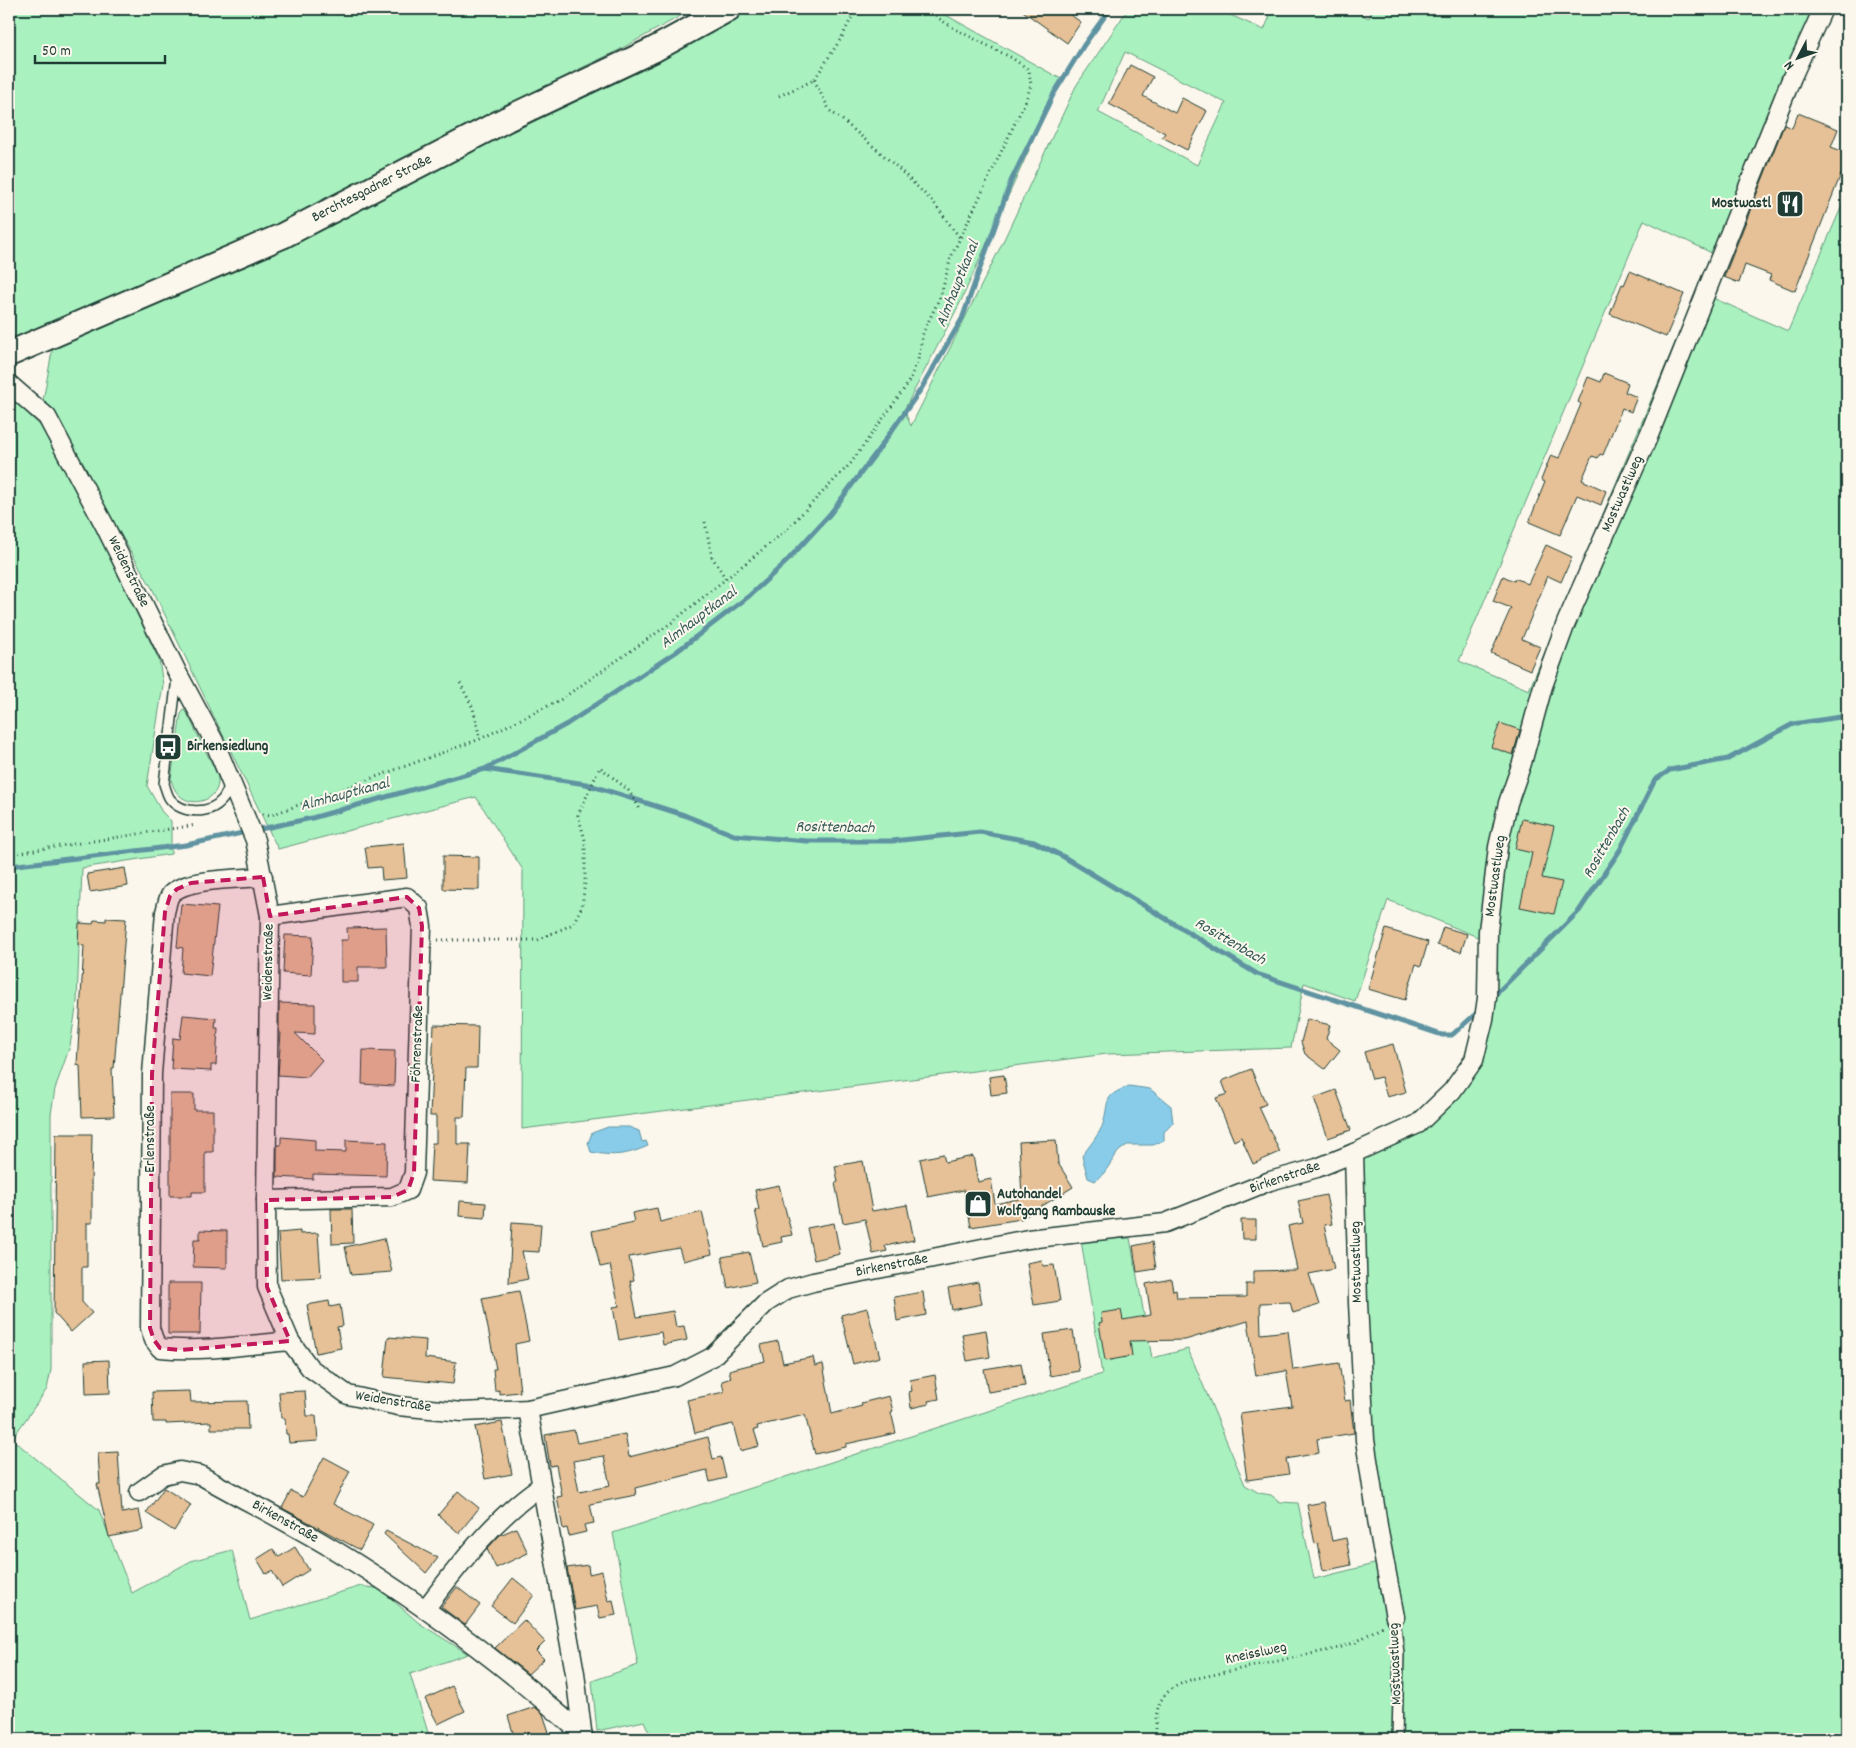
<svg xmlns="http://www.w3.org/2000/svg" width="1856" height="1748" viewBox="0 0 1856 1748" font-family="Dekko,sans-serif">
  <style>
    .green { fill: #a9f2c0; stroke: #64987a; fill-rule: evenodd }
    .water { fill: #89ccea; stroke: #5f93a1 }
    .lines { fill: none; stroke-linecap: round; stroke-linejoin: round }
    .stream { stroke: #5f93a1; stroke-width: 5 }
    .building { fill: #e6c096; stroke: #1f3d34; fill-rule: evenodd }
    .service-casing { stroke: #1f3d34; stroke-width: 12 }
    .minor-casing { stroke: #1f3d34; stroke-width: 21 }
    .secondary-casing { stroke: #1f3d34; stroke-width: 28 }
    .path { stroke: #1f3d34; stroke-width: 3; stroke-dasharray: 1 4; stroke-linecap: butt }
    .service { stroke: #fbf7ec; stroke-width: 9 }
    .minor { stroke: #fbf7ec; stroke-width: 18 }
    .secondary { stroke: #fbf7ec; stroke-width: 24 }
    .marked { fill: #c2185b; fill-opacity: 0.2; stroke: #c2185b; stroke-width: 4; stroke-dasharray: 10 6; stroke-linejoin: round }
    .labels { text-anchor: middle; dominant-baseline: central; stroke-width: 4; stroke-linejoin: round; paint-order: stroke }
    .street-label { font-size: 15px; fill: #1f3d34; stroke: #fbf7ec }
    .poi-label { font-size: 15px; font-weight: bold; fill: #1f3d34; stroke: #fbf7ec; text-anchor: start }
    .water-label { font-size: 16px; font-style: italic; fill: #345a58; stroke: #fbf7ec }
  </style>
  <rect width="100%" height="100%" fill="#fbf7ec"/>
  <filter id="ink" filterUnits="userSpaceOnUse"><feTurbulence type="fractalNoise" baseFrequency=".02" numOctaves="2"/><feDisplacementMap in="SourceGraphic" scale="10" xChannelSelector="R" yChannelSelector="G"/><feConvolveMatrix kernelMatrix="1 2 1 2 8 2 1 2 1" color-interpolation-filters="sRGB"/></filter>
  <g filter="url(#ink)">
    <g class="green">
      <path d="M9 9H693L617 51 569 74 580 96 748 9H935L1061 79 960 303 904 410 911 426 1000 248 1076 86 1128 9H1217L1264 30 1273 9H1348L1369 18 1373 9H1617L1623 12 1625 9H1827L1726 260 1644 220 1459 661 1529 690 1697 291 1788 331 1847 194V1739H652L644 1721 597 1731 592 1681 638 1665 613 1533 1102 1374 1081 1240 1130 1238 1152 1358 1188 1349 1245 1485 1259 1493 1271 1495 1280 1502 1298 1503 1314 1579 1378 1563 1351 1175 1344 1146 1403 1124 1441 1091 1471 1050 1478 1005 1480 938 1388 900 1355 1001 1304 983 1291 1048 1107 1054 522 1129 523 870 476 797 278 849 152 588 43 401 53 346 9 360ZM1125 52 1226 103 1197 165 1098 112Z"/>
      <path d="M9 399 16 402 53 438 159 660 163 685 147 786 162 812 171 821V854L82 868 77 1002 70 1046 55 1089 51 1114V1370L47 1389 12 1439 99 1510 132 1593 191 1561 232 1550 250 1620 361 1586 380 1589 419 1623 468 1654 410 1674 430 1739H9Z"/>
      <path d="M184 710 187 713C194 728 202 743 209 758 212 764 217 772 218 779 221 804 178 814 171 779L181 714Z"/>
    </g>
    <g class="water">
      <path d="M1129 1086 1150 1089 1171 1106 1173 1123 1164 1132V1141L1153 1145H1127L1118 1152 1104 1173 1095 1181 1088 1178 1082 1156C1088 1148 1100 1133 1103 1124 1110 1099 1102 1097 1129 1086Z"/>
      <path d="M608 1127H629L639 1131 642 1142 646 1141 648 1146C627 1155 614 1157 591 1152L588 1143 592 1133Z"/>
    </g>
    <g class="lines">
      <g class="stream">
        <path d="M485 769 586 784 684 815 734 835 807 841H892L980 832 1034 842 1064 857 1257 974 1442 1035H1452L1480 1010"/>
        <path d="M9 866 186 845 312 818 485 769 567 724 676 652 749 596 786 562 830 514 876 453 921 389 962 319 1011 181 1053 95 1084 45 1110 9"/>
        <path d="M1491 999 1579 911 1620 850 1655 780 1670 770 1728 759 1793 724 1847 716"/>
      </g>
    </g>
    <g class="building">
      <path d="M1020 9H1053L1060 14 1063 10 1081 22 1067 43Z"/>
      <path d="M1130 65 1153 77 1143 96 1175 113 1182 98 1207 111 1187 150 1162 137 1165 133 1109 104Z"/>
      <path d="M1798 113 1838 129 1831 147 1847 153V177L1841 174 1795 291 1769 280 1771 275 1745 265 1739 283 1724 277 1784 125 1792 128Z"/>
      <path d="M1630 271 1684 294 1666 337 1610 314 1622 284 1624 285Z"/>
      <path d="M1604 373 1628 383 1625 392 1637 397 1631 412 1622 408 1603 455 1600 454 1598 458 1592 456 1582 480 1606 491 1601 505 1577 495 1560 535 1529 522 1545 482 1541 480 1551 455 1559 458 1581 404 1578 402 1588 377 1601 382Z"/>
      <path d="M1546 545 1572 557 1561 582 1548 576 1522 639 1540 647 1530 670 1491 653 1511 608 1493 601 1503 576 1514 581 1515 578 1528 584Z"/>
      <path d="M1500 723 1520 730 1513 755 1491 747Z"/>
      <path d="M1522 819 1554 826 1542 878 1562 882 1554 914 1520 907 1532 853 1515 849Z"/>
      <path d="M404 843 407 878 382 880 381 867 368 868 365 847Z"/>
      <path d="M443 856 479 857V890L443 889Z"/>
      <path d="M125 868 128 886 90 892 87 874Z"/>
      <path d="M181 904 218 907 210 976 181 973 183 948 177 947Z"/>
      <path d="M106 918 126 919 114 1068H112L114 1116 82 1117 80 1066 77 1065 84 946 78 945 79 923 93 924 94 920 106 921Z"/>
      <path d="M386 927 387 967H358V982H341V940H348L347 928Z"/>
      <path d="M1443 927 1467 934 1461 952 1437 945Z"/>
      <path d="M1386 929 1428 942 1421 966 1416 964 1405 1000 1368 989Z"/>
      <path d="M285 935 313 936 311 975 283 973Z"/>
      <path d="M279 1003 315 1004V1034L295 1033 322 1060 307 1077 278 1075 281 1033H279Z"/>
      <path d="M183 1015 216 1018 215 1028H218L216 1065H211V1071L171 1069 173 1038 180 1039Z"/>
      <path d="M1307 1019 1330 1025 1326 1039 1340 1050 1325 1069 1305 1054 1301 1042Z"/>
      <path d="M434 1025 478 1026 477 1068H466L464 1117H457V1144H470L468 1183 430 1181 432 1143H436V1116H430Z"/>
      <path d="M1393 1044 1406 1092 1387 1097 1381 1077 1372 1079 1364 1052Z"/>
      <path d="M363 1050 395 1051 394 1086 362 1084Z"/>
      <path d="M1251 1069 1266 1104 1259 1107 1280 1152 1253 1164 1241 1137 1234 1141 1216 1098 1227 1094 1222 1081Z"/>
      <path d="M1004 1075 1007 1093 991 1095 989 1077Z"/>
      <path d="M1336 1090 1351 1130 1328 1138 1314 1098Z"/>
      <path d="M170 1094H194V1110H213V1152H205V1192H192V1196H170Z"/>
      <path d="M56 1134H92L91 1185H92V1223H87V1267H82V1302L92 1313 71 1332 54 1313Z"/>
      <path d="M281 1137 315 1140V1151L346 1152V1140L387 1142 386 1176 313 1174V1179L277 1177V1145H281Z"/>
      <path d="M1056 1140 1058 1163 1073 1187 1021 1219 971 1227 964 1190 928 1197 920 1159 943 1154 945 1162 973 1156 978 1182 991 1179 995 1204 1022 1198 1019 1142Z"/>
      <path d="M863 1161 872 1211 907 1205 914 1240 885 1246 887 1251 873 1254 865 1219 843 1223 835 1183 838 1182 835 1166Z"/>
      <path d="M779 1185 792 1235 781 1237 782 1242 763 1246 755 1210H759L755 1190Z"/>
      <path d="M1326 1195 1332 1224 1324 1225 1334 1269 1309 1274 1319 1305 1293 1313 1290 1302 1260 1303 1261 1334 1288 1331 1293 1370 1339 1363 1345 1401 1350 1400 1354 1433 1317 1439 1319 1453 1286 1459 1289 1474 1247 1480 1242 1443H1244L1240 1413 1292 1406 1286 1371 1256 1376 1248 1321 1185 1340 1130 1341 1132 1356 1105 1361 1099 1323 1102 1322 1101 1313 1121 1310 1123 1320 1151 1315 1146 1284 1171 1279 1173 1291 1176 1290 1177 1298 1246 1297V1284H1253V1271L1297 1270 1288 1226 1303 1223 1298 1201Z"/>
      <path d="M460 1201 486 1203 485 1218 459 1216Z"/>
      <path d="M657 1208 660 1222 702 1212 712 1254 683 1261 679 1248 629 1257 634 1280 630 1281 637 1317 673 1311 676 1327 684 1326 687 1340 663 1345 661 1332 619 1340 613 1307 619 1306 610 1265 600 1267 592 1231 634 1222 632 1213Z"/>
      <path d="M331 1209H352L353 1243 332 1244Z"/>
      <path d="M1241 1220H1256V1239H1242Z"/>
      <path d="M512 1222 541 1224 539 1252 522 1251 528 1279 509 1283Z"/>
      <path d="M834 1223 840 1254 814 1260 807 1228Z"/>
      <path d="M200 1230 227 1231V1268L193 1267 194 1239H200Z"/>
      <path d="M300 1231V1234L318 1233 321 1277 281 1279 278 1233Z"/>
      <path d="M384 1238 392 1272 351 1275 345 1247Z"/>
      <path d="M1152 1242 1156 1269 1137 1272 1133 1246Z"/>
      <path d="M749 1252 756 1282 728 1288 722 1257Z"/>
      <path d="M1042 1260 1043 1266 1054 1265 1060 1301 1034 1305 1027 1263Z"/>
      <path d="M978 1282 982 1304 952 1310 948 1288Z"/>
      <path d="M168 1283H201L200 1334H168Z"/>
      <path d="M519 1291 529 1341 515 1344 520 1392 499 1394V1390L495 1391 493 1369H496L482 1298Z"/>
      <path d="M923 1292 926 1315 897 1321 894 1297Z"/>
      <path d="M329 1301 330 1307 340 1305 343 1326 337 1327 341 1348 316 1353 307 1305Z"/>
      <path d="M867 1308 880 1357 853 1364 841 1315Z"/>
      <path d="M986 1330 990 1357 967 1361 962 1334Z"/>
      <path d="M1073 1330 1079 1371 1050 1376 1044 1334Z"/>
      <path d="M388 1337 426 1340 425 1358 456 1362 453 1384 384 1377Z"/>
      <path d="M778 1341 783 1363 813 1357 815 1366 823 1364 832 1414 862 1406 861 1403 889 1396 893 1411 891 1412 896 1433 846 1444V1447L815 1454 805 1415 757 1426 758 1429 754 1430 759 1446 740 1451 733 1424 695 1433 687 1400 724 1392 722 1381 731 1378 729 1370 765 1361 761 1345Z"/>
      <path d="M109 1360 110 1393 86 1394 85 1361Z"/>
      <path d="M1021 1363 1025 1386 988 1392 984 1369Z"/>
      <path d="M935 1375 939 1399 928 1401 929 1404 911 1408 909 1392 912 1391 910 1380Z"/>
      <path d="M190 1391 191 1402 247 1401 248 1429H211V1422L166 1424V1422H153L152 1392Z"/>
      <path d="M305 1391 307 1416H316L318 1441 289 1443 288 1434H286L285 1418H281L279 1392Z"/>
      <path d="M502 1422 512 1474 485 1479 475 1427Z"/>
      <path d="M574 1430 577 1443 625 1434 629 1457 708 1437 713 1459 721 1457 726 1478 710 1482 707 1470 635 1488 636 1495 590 1504 594 1523 584 1525 586 1532 569 1536 567 1528 563 1529 557 1497 562 1496 556 1465 550 1466 545 1435ZM604 1456 610 1486 579 1492 573 1461Z"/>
      <path d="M118 1452 122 1513 139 1510 143 1530 109 1537 97 1484H100L98 1453Z"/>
      <path d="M324 1457 350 1471 333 1504 373 1525 360 1550 282 1508 291 1491 303 1497Z"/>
      <path d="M164 1488 191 1505 174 1531 146 1513Z"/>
      <path d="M458 1491 479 1508 459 1533 438 1515Z"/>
      <path d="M1324 1502 1332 1541 1346 1538 1351 1565 1323 1571 1318 1543 1315 1544 1307 1505Z"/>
      <path d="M516 1528 528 1553 496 1568 487 1549 500 1535Z"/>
      <path d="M386 1531 438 1558 426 1573 384 1534Z"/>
      <path d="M295 1547 309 1570 282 1587 272 1571 266 1574 257 1559 273 1549 279 1557Z"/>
      <path d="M588 1565 589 1574 602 1571 608 1601 613 1600 616 1615 600 1618 597 1606 575 1610 567 1568Z"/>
      <path d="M513 1578 534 1595 513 1623 491 1606Z"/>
      <path d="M457 1587 480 1605 465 1625 441 1607Z"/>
      <path d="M524 1620 545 1642 536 1651 544 1659 528 1674 495 1648Z"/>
      <path d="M452 1686 465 1711 438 1724 425 1699Z"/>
      <path d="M535 1707 543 1714 549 1732 527 1739H515L508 1716Z"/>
    </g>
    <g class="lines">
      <defs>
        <g id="service">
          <path d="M177 678 164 784C166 789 167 795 170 799 182 814 209 815 222 800 226 796 228 788 231 783"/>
          <path d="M1395 1617 1399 1654 1397 1739"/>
        </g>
        <g id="minor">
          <path d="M9 384 47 417 105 526 177 672 214 741 255 840 270 916 266 1200 267 1287 290 1341 310 1368 348 1395 398 1406 462 1412 528 1409 675 1376 712 1357 766 1303 788 1289 813 1282 1028 1239 1165 1223 1270 1181 1317 1168 1354 1153 1418 1124 1452 1091 1474 1060 1484 1019 1487 998 1488 931 1498 847 1508 803 1522 763 1543 686 1566 623 1649 435 1792 77 1823 9"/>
          <path d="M263 877C241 879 186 878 171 894 167 899 167 907 165 912L152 1074 150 1328 154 1340 160 1348C203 1352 247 1345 290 1341"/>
          <path d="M1354 1153 1358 1303 1365 1440 1379 1532 1395 1617"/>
          <path d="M266 1200 392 1197 408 1190 414 1173 422 926 419 908 407 897 270 916"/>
          <path d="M528 1409 575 1673 583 1739"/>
          <path d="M139 1492 163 1475 180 1471 200 1475C244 1500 290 1523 333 1549 422 1603 506 1666 583 1735"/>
          <path d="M425 1609C460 1564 494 1518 541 1486"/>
        </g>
        <path id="secondary" d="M9 354 282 236 507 119 653 50 728 9"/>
      </defs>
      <use href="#service" class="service-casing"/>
      <use href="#minor" class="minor-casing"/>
      <use href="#secondary" class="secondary-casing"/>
      <g class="path">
        <path d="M814 80 830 111 840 118 897 167 934 203 960 238"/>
        <path d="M779 96 814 80 842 37 856 9"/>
        <path d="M705 522 712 557 726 579"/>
        <path d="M460 683 473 708 480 739"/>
        <path d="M263 814 271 815 480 739 560 700 671 623 783 533 851 463 907 385 918 360 923 333 941 295 951 257 1026 100 1031 85 1029 70 1012 58 957 30 924 9"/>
        <path d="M9 854 196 825"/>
        <path d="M438 940H538L573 924 582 906 585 882V840L578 815 600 767 628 790 640 809"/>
        <path d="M1157 1739C1153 1705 1160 1690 1193 1679L1339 1648 1356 1642 1382 1626"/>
      </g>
      <use href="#service" class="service"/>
      <use href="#minor" class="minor"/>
      <use href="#secondary" class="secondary"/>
    </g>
  </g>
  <path class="marked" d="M263 877 270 916 407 897 419 908 422 926 414 1173 408 1190 392 1197 266 1200 267 1287 290 1341 181 1350 160 1348 154 1340 150 1328 152 1074 165 912 170 896 177 889 191 883Z"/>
  <defs>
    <symbol id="restaurant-square" viewBox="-11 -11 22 22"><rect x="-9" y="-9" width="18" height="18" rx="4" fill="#1f3d34" stroke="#fbf7ec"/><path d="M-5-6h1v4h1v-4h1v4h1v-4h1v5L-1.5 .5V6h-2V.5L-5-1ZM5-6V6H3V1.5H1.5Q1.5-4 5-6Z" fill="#fff"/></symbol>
    <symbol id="bus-square" viewBox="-11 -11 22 22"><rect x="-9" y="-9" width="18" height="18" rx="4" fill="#1f3d34" stroke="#fbf7ec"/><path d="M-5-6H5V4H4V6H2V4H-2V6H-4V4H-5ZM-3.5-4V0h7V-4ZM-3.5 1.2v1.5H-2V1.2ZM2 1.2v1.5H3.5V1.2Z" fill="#fff"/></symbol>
    <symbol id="shop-square" viewBox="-11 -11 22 22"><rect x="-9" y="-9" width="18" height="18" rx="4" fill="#1f3d34" stroke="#fbf7ec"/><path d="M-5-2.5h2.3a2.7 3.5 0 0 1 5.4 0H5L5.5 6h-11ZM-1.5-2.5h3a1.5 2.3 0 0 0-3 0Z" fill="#fff"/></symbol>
  </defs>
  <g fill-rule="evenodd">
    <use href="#restaurant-square" x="1774" y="188" width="32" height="32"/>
    <use href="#bus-square" x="152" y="731" width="32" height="32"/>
    <use href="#shop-square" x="962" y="1188" width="32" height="32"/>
  </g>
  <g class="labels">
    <g class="street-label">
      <text transform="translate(372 189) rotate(-27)">Berchtesgadner Straße</text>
      <text transform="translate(1623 494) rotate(-66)">Mostwastlweg</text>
      <text transform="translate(128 572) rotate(64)">Weidenstraße</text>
      <text transform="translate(1496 876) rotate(-82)">Mostwastlweg</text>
      <text transform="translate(269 962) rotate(-89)">Weidenstraße</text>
      <text transform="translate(418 1044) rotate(-88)">Föhrenstraße</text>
      <text transform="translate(151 1139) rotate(-90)">Erlenstraße</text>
      <text transform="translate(1285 1178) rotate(-19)">Birkenstraße</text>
      <text transform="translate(1357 1262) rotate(-91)">Mostwastlweg</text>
      <text transform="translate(892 1266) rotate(-11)">Birkenstraße</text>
      <text transform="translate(393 1402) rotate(9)">Weidenstraße</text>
      <text transform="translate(285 1522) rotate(29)">Birkenstraße</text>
      <text transform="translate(1256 1654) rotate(-12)">Kneisslweg</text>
      <text transform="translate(1396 1664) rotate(-92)">Mostwastlweg</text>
    </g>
    <g class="poi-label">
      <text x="1771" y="204" text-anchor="end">Mostwastl</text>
      <text x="187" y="747">Birkensiedlung</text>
      <text x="997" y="1195">Autohandel<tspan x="997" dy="17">Wolfgang Rambauske</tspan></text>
    </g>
    <g class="water-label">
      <text transform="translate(958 284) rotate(-68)">Almhauptkanal</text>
      <text transform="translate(699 618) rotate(-37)">Almhauptkanal</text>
      <text transform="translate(345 795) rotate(-15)">Almhauptkanal</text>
      <text transform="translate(835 828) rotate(1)">Rosittenbach</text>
      <text transform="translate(1607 843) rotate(-60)">Rosittenbach</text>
      <text transform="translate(1230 942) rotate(30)">Rosittenbach</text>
    </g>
  </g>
  <rect width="1856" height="1748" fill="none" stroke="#fbf7ec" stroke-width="30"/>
  <rect x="15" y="15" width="1826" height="1718" fill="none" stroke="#1f3d34" stroke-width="2" filter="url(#ink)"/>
  <g transform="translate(1798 58) rotate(229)" stroke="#fbf7ec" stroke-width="4" paint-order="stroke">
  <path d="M0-4L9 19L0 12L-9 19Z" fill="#1f3d34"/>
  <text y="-8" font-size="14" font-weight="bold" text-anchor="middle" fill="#1f3d34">N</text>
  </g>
  <path d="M35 55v8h130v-8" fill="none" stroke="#1f3d34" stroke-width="2.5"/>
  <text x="42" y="55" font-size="15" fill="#1f3d34" stroke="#fbf7ec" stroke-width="4" paint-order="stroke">50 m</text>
</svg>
